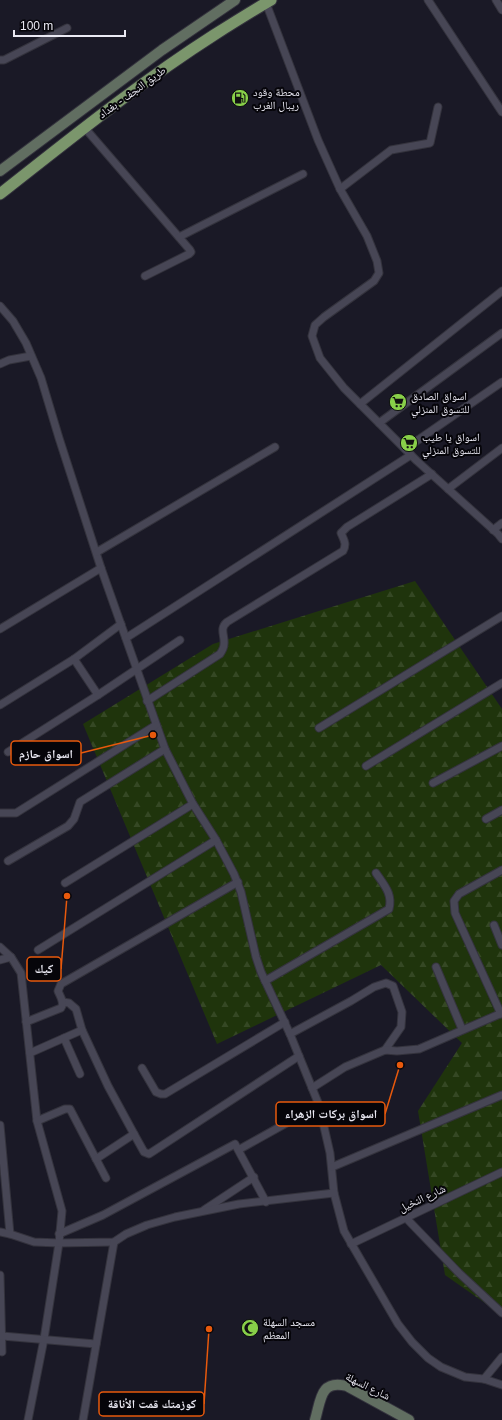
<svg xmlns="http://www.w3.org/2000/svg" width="502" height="1420" viewBox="0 0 502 1420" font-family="Arial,'Noto Naskh Arabic',sans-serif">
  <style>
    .forest { fill: url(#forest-firs) }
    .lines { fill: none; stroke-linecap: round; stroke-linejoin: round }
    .street-casing { stroke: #34333d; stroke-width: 9 }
    .secondary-casing { stroke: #34333d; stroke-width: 12 }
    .primary-casing { stroke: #34333d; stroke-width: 13 }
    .street { stroke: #474655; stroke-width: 7 }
    .secondary { stroke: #616e61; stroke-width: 10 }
    .primary { stroke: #7b966c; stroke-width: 11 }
    .labels { text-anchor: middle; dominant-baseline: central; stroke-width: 4; stroke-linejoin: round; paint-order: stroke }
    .street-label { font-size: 11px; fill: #eae9f3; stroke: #06050a }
    .poi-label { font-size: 11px; fill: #eae9f3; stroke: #06050a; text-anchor: start }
    .leader { fill: none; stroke: #e8590c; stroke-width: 1.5 }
    .callout-dot { fill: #e8590c; stroke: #06050a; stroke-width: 1.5 }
    .callout { fill: #06050a; stroke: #e8590c; stroke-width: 1.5 }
    .callout-label { font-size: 12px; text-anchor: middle; font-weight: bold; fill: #eae9f3 }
  </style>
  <defs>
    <pattern id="forest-firs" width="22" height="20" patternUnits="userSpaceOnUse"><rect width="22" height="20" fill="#1f340c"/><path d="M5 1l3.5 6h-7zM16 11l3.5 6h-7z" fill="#354824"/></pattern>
  </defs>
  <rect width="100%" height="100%" fill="#1a1926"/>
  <path class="forest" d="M415 581 502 709V1315L445 1275 418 1111 462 1043 381 965 217 1044 83 724 213 644Z"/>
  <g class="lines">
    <defs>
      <g id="street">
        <path d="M428 0 502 112"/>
        <path d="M496 0 502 10"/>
        <path d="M266 3 318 140 340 189 367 236 377 261 379 273 374 281 324 317 315 325 312 336 320 358 344 388 417 461 498 534 502 539"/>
        <path d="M0 60H4L67 28"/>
        <path d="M84 127 190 250 191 252 189 254 145 276"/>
        <path d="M340 189 391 150 430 143 438 107"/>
        <path d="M179 237 303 174"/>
        <path d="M0 306 13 321 26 343 41 378 59 438 101 568 165 749 193 804 216 840 234 874 241 892 256 957 261 972 290 1034 319 1105 330 1153 334 1193 344 1231 398 1324 412 1342 428 1358 441 1367 465 1377 484 1379 502 1385"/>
        <path d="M0 364 9 360 31 356"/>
        <path d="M360 404 502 291"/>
        <path d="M379 423 502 333"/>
        <path d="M405 449 502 382"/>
        <path d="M448 489 502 448"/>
        <path d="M493 530 502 523"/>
        <path d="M97 552 275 447"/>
        <path d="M0 629 101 568"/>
        <path d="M126 638 411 455"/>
        <path d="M74 659 98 695"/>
        <path d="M147 701 220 654C222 651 224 648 224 644 225 635 219 629 227 622L343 551C347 544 344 540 341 533L347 527 432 474"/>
        <path d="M0 705 74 659 121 624"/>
        <path d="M319 728 502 616"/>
        <path d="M8 752 98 695 180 640"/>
        <path d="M366 766 502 683"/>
        <path d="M433 783 502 746"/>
        <path d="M0 813H16L156 725"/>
        <path d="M486 819 502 810"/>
        <path d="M8 861 68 826 74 819 80 802 165 749"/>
        <path d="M65 883 193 804"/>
        <path d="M494 925 502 945"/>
        <path d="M0 947 11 957 21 973 37 1121 62 1211 59 1243 44 1339 28 1420"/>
        <path d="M38 950 216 840"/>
        <path d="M0 960 11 957"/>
        <path d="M436 967 462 1029"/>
        <path d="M265 981 389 909C393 894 384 885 376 873"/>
        <path d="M63 1002 69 1003 76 1009 82 1030 108 1086 134 1134"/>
        <path d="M501 1014 455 913 454 901 459 894 502 870"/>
        <path d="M26 1022 61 1008C65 1003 60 996 58 991L61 984 238 882"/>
        <path d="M290 1034 351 1001 374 987 386 983 393 986 402 1012 401 1027 385 1050"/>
        <path d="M64 1038 80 1074"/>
        <path d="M30 1053 82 1030"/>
        <path d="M142 1068 156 1092 161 1094H165L285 1022"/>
        <path d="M312 1088 345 1067 385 1050 397 1051 419 1049 502 1013"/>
        <path d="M37 1121 65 1109H70L106 1178"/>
        <path d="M0 1125 10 1234"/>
        <path d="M240 1149 319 1105"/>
        <path d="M96 1159 134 1134 144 1152 149 1154 299 1056"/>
        <path d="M332 1167 502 1095"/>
        <path d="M204 1210 254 1177"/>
        <path d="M406 1218 459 1273 502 1313"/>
        <path d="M0 1232 10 1234 34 1242 59 1243 114 1242 126 1234 147 1225 175 1217 239 1204 334 1193"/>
        <path d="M59 1234 103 1215 235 1144 266 1202"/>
        <path d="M351 1244 502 1172"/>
        <path d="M0 1275 2 1352"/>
        <path d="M2 1336 96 1344"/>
        <path d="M484 1379 502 1357"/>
        <path d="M83 1420 114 1242"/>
      </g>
      <g id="secondary">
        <path d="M0 171 162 50 235 0"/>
        <path d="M315 1420C321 1400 320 1379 347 1386L409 1420"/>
      </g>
      <path id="primary" d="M0 194C70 139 139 83 214 35 233 23 252 11 271 0"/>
    </defs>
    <use href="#street" class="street-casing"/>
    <use href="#secondary" class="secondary-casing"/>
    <use href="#primary" class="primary-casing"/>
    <use href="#street" class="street"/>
    <use href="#secondary" class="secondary"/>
    <use href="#primary" class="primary"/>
  </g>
  <defs>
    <symbol id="fuel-disc" viewBox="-11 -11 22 22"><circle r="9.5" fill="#88cf49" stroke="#06050a"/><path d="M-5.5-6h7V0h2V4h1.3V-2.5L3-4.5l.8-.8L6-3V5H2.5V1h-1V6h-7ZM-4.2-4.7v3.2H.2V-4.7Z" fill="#111"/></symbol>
    <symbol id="supermarket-disc" viewBox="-11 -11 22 22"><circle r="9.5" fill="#88cf49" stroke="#06050a"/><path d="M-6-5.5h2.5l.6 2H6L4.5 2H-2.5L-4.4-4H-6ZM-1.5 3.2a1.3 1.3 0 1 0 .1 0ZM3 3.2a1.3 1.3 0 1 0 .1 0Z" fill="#111"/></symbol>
    <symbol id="mosque-disc" viewBox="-11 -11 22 22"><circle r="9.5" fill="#88cf49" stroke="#06050a"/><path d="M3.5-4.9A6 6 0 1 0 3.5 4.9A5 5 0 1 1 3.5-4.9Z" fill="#111"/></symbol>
  </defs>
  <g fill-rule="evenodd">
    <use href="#fuel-disc" x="230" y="88" width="20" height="20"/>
    <use href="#supermarket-disc" x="388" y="392" width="20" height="20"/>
    <use href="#supermarket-disc" x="399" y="433" width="20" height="20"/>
    <use href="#mosque-disc" x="240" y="1318" width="20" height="20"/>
  </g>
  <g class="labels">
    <g class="street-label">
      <text transform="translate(132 92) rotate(-36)">طريق النجف - بغداد</text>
      <text transform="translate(422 1198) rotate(-25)">شارع النخيل</text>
      <text transform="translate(368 1386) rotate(26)">شارع السهلة</text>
    </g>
    <g class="poi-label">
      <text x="253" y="92">محطة وقود<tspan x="253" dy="13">ريبال الغرب</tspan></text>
      <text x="411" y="396">اسواق الصادق<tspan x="411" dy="13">للتسوق المنزلي</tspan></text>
      <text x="422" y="437">اسواق يا طيب<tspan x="422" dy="13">للتسوق المنزلي</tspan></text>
      <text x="263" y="1322">مسجد السهلة<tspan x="263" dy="13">المعظم</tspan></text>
    </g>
  </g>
  <path class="leader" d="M153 735L81 753M67 896L61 969M400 1065L385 1114M209 1329L204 1404"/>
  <g class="callout-dot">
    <circle cx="153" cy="735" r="4"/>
    <circle cx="67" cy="896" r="4"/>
    <circle cx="400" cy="1065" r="4"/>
    <circle cx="209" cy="1329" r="4"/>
  </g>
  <g class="callout">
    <rect x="11" y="741" width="70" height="24" rx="4"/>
    <rect x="27" y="957" width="34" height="24" rx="4"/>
    <rect x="276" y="1102" width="109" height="24" rx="4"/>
    <rect x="99" y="1392" width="105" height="24" rx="4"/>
  </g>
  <g class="callout-label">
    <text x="46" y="758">اسواق حازم</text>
    <text x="44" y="973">كيك</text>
    <text x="331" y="1118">اسواق بركات الزهراء</text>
    <text x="152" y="1408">كوزمتك قمت الأناقة</text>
  </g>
  <path d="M14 30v6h111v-6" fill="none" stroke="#eae9f3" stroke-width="2"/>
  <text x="20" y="30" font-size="12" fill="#eae9f3" stroke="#06050a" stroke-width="3" paint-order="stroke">100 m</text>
</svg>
